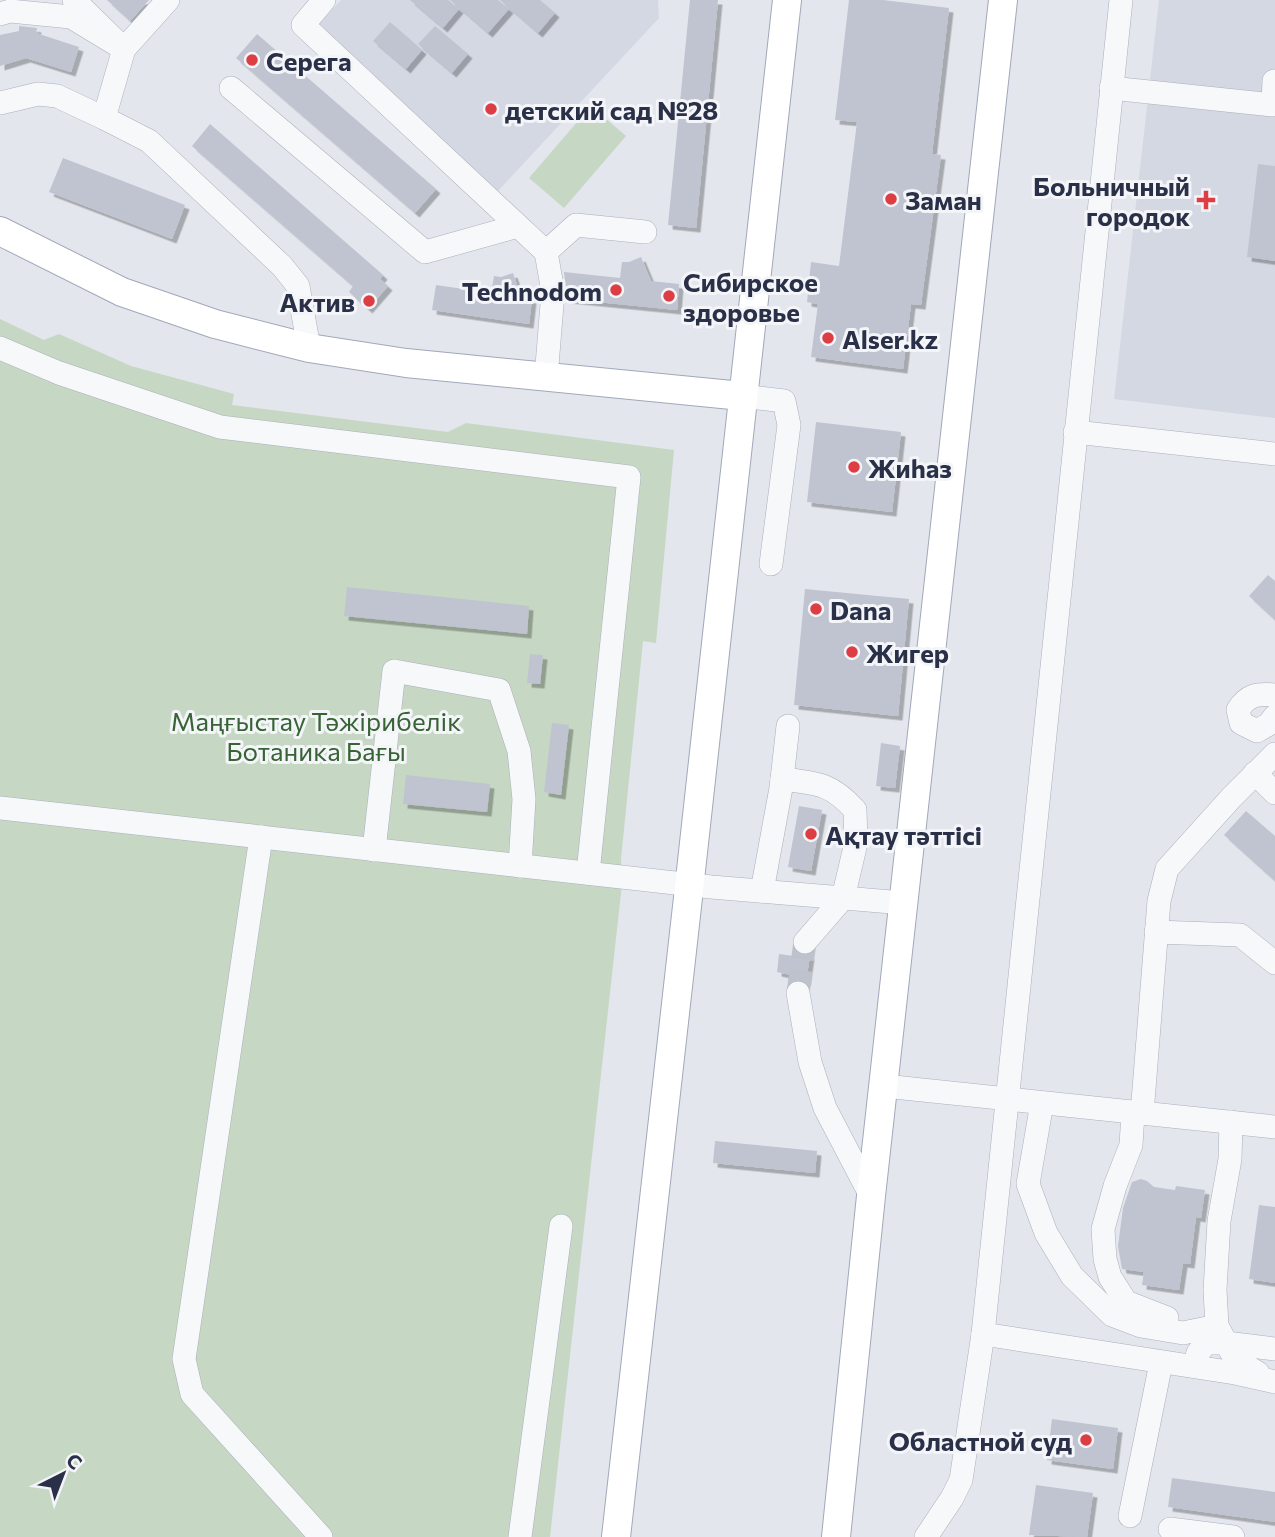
<svg xmlns="http://www.w3.org/2000/svg" width="1275" height="1537" viewBox="0 0 1275 1537" font-family="Commissioner,sans-serif">
  <style>
    .built { fill: #d4d8e2 }
    .green { fill: #c6d7c4 }
    .building { fill: #c0c4d0; filter: url(#shadow) }
    .lines { fill: none; stroke-linecap: round; stroke-linejoin: round }
    .minor-tunnel { stroke: #bec2cc; stroke-width: 23; stroke-dasharray: 23 11; stroke-linecap: butt }
    .minor-casing { stroke: #abafbb; stroke-width: 24 }
    .major-casing { stroke: #a1a8ba; stroke-width: 30 }
    .minor { stroke: #f7f8fa; stroke-width: 23 }
    .major { stroke: #fff; stroke-width: 28 }
    .poi-dot { fill: #dc3e43; stroke: #f4f5f9; stroke-width: 2.5 }
    .labels { text-anchor: middle; dominant-baseline: central; stroke-width: 6; stroke-linejoin: round; paint-order: stroke }
    .poi-label { font-size: 26px; font-weight: bold; fill: #293047; stroke: #f4f5f9; text-anchor: start }
    .park-label { font-size: 26px; fill: #386435; stroke: #f4f5f9 }
  </style>
  <defs>
    <filter id="shadow"><feDropShadow dx="4.5" dy="4.5" stdDeviation="0" flood-color="#0004"/></filter>
  </defs>
  <rect width="100%" height="100%" fill="#e3e6ed"/>
  <g class="built">
    <path d="M341 0H658L659 18 498 191 316 27Z"/>
    <path d="M1159 0H1275V418L1114 399Z"/>
  </g>
  <g class="green">
    <path d="M591 106 626 136 564 208 529 178Z"/>
    <path d="M0 319 44 340 59 334 131 366 234 394 232 405 448 432 466 423 674 450 656 643 643 641 621 859 622 884 550 1537H0Z"/>
  </g>
  <g class="building">
    <path d="M107 0H149L130 21Z"/>
    <path d="M410 0H448L459 9 443 28Z"/>
    <path d="M450 0H498L509 9 488 33Z"/>
    <path d="M500 0H540L555 13 538 33Z"/>
    <path d="M690 0H718L696 228 668 225Z"/>
    <path d="M849 0H883L949 8 932 154 941 155 921 305 911 304 903 369 811 357 818 304 807 302 811 262 839 266 857 122 835 120Z"/>
    <path d="M390 22 422 50 406 69 373 41Z"/>
    <path d="M19 26 37 28 36 33 79 47 71 72 26 58 0 66V35L19 31Z"/>
    <path d="M435 26 468 54 452 73 418 44Z"/>
    <path d="M257 34 436 189 415 213 236 58Z"/>
    <path d="M210 124 383 275 380 279 388 286 368 309 349 292 353 286 192 146Z"/>
    <path d="M63 158 185 205 172 239 49 192Z"/>
    <path d="M1258 164 1275 166V261L1247 257Z"/>
    <path d="M641 257 651 281 679 284 677 310 567 299 564 272 620 278 622 262H629Z"/>
    <path d="M513 273 521 297 532 299 529 324 432 310 436 285 491 293 494 276 501 277Z"/>
    <path d="M816 422 901 432 892 512 807 502Z"/>
    <path d="M1268 575 1275 581V620L1249 596Z"/>
    <path d="M347 587 529 606 527 634 344 616Z"/>
    <path d="M805 589 909 599 898 716 794 705Z"/>
    <path d="M530 654 543 655 540 684 527 683Z"/>
    <path d="M552 723 569 725 561 795 544 792Z"/>
    <path d="M881 743 900 746 895 788 876 786Z"/>
    <path d="M406 775 490 784 487 812 403 804Z"/>
    <path d="M799 806 822 810 811 871 788 867Z"/>
    <path d="M1246 811 1275 836V881L1224 835Z"/>
    <path d="M794 951 802 956 810 955 806 982 796 979 789 982 791 975 777 972 779 954 794 956Z"/>
    <path d="M715 1141 817 1151 815 1173 713 1163Z"/>
    <path d="M1141 1179 1147 1181 1154 1187 1175 1190 1176 1186 1205 1190 1201 1218 1196 1217 1190 1264 1183 1263 1179 1290 1142 1285 1144 1272 1122 1269 1118 1246 1123 1208 1132 1182Z"/>
    <path d="M1259 1205 1275 1207V1283L1249 1279Z"/>
    <path d="M1052 1419 1118 1428 1113 1469 1047 1460Z"/>
    <path d="M1172 1478 1275 1492V1522L1168 1507Z"/>
    <path d="M1036 1485 1093 1493 1087 1537 1029 1535Z"/>
  </g>
  <g class="lines">
    <path class="minor-tunnel" d="M798 993 805 942"/>
    <defs>
      <g id="minor">
        <path d="M168 0 124 49 104 118 149 141 282 266 298 286 309 348"/>
        <path d="M324 0 303 25 546 252"/>
        <path d="M0 14 10 11 71 17 124 49 74 0"/>
        <path d="M231 88 425 252 518 226"/>
        <path d="M1111 88 1273 105 1274 81"/>
        <path d="M0 103 38 94 57 96 104 118"/>
        <path d="M0 348 59 373 220 427 629 477 588 873"/>
        <path d="M546 378 553 292 546 252 576 225 645 232"/>
        <path d="M742 396 784 401 789 425 771 564"/>
        <path d="M1075 432 1275 454"/>
        <path d="M1275 695C1258 693 1247 695 1238 710L1241 723 1257 731 1269 724 1275 716"/>
        <path d="M1255 773 1275 793"/>
        <path d="M782 779C816 783 831 783 855 810L856 843 843 898 805 942"/>
        <path d="M0 808 711 887 904 903"/>
        <path d="M261 837 184 1359 192 1394 321 1537"/>
        <path d="M374 850 394 671 499 690 519 751 524 799 520 866"/>
        <path d="M762 891 781 788 788 726"/>
        <path d="M1156 932 1240 935 1275 963"/>
        <path d="M798 993 810 1062 825 1108 871 1196"/>
        <path d="M884 1086 1275 1127"/>
        <path d="M1042 1103 1028 1184 1046 1233 1072 1276 1112 1315 1141 1326 1183 1333 1217 1326"/>
        <path d="M1133 1113 1131 1145 1115 1186 1103 1229 1105 1259 1110 1277 1126 1302 1167 1318"/>
        <path d="M1142 1114 1159 901 1167 869 1231 798 1275 754"/>
        <path d="M1231 1122 1230 1159 1219 1221 1215 1290 1217 1326 1235 1359 1258 1373"/>
        <path d="M983 1334 1235 1373 1275 1382"/>
        <path d="M1194 1366 1198 1353 1206 1343H1226L1275 1349"/>
        <path d="M1130 1516 1161 1363"/>
        <path d="M1170 1529 1233 1537"/>
        <path d="M520 1537 561 1226"/>
        <path d="M926 1537 952 1498 961 1480 983 1334 1121 0"/>
      </g>
      <g id="major">
        <path d="M0 231 122 292 215 324 309 348 406 363 742 396"/>
        <path d="M616 1537C675 1025 730 512 787 0"/>
        <path d="M836 1537 871 1196 1003 0"/>
      </g>
    </defs>
    <use href="#minor" class="minor-casing"/>
    <use href="#major" class="major-casing"/>
    <use href="#minor" class="minor"/>
    <use href="#major" class="major"/>
  </g>
  <g class="poi-dot">
    <circle cx="252" cy="60" r="7"/>
    <circle cx="491" cy="109" r="7"/>
    <circle cx="891" cy="199" r="7"/>
    <path d="M1202.5 189.5h7v7h7v7h-7v7h-7v-7h-7v-7h7z"/>
    <circle cx="616" cy="290" r="7"/>
    <circle cx="669" cy="296" r="7"/>
    <circle cx="369" cy="301" r="7"/>
    <circle cx="828" cy="338" r="7"/>
    <circle cx="854" cy="467" r="7"/>
    <circle cx="816" cy="609" r="7"/>
    <circle cx="852" cy="652" r="7"/>
    <circle cx="811" cy="834" r="7"/>
    <circle cx="1086" cy="1440" r="7"/>
  </g>
  <g class="labels">
    <g class="poi-label">
      <text x="266" y="60">Cерега</text>
      <text x="505" y="109">детский сад №28</text>
      <text x="1190" y="185" text-anchor="end">Больничный<tspan x="1190" dy="30">городок</tspan></text>
      <text x="905" y="199">Заман</text>
      <text x="683" y="281">Сибирское<tspan x="683" dy="30">здоровье</tspan></text>
      <text x="602" y="290" text-anchor="end">Technodom</text>
      <text x="355" y="301" text-anchor="end">Актив</text>
      <text x="842" y="338">Alser.kz</text>
      <text x="868" y="467">Жиhаз</text>
      <text x="830" y="609">Dana</text>
      <text x="866" y="652">Жигер</text>
      <text x="825" y="834">Ақтау тәттісі</text>
      <text x="1072" y="1440" text-anchor="end">Областной суд</text>
    </g>
    <g class="park-label">
      <text x="316" y="720">Маңғыстау Тәжірибелік<tspan x="316" dy="30">Ботаника Бағы</tspan></text>
    </g>
  </g>
  <g transform="translate(63 1474) rotate(42)" stroke="#f4f5f9" stroke-width="5" paint-order="stroke">
  <path d="M0-5L12 26L0 18L-12 26Z" fill="#293047"/>
  <text y="-10" font-size="19" font-weight="bold" text-anchor="middle" fill="#293047">С</text>
  </g>
</svg>
